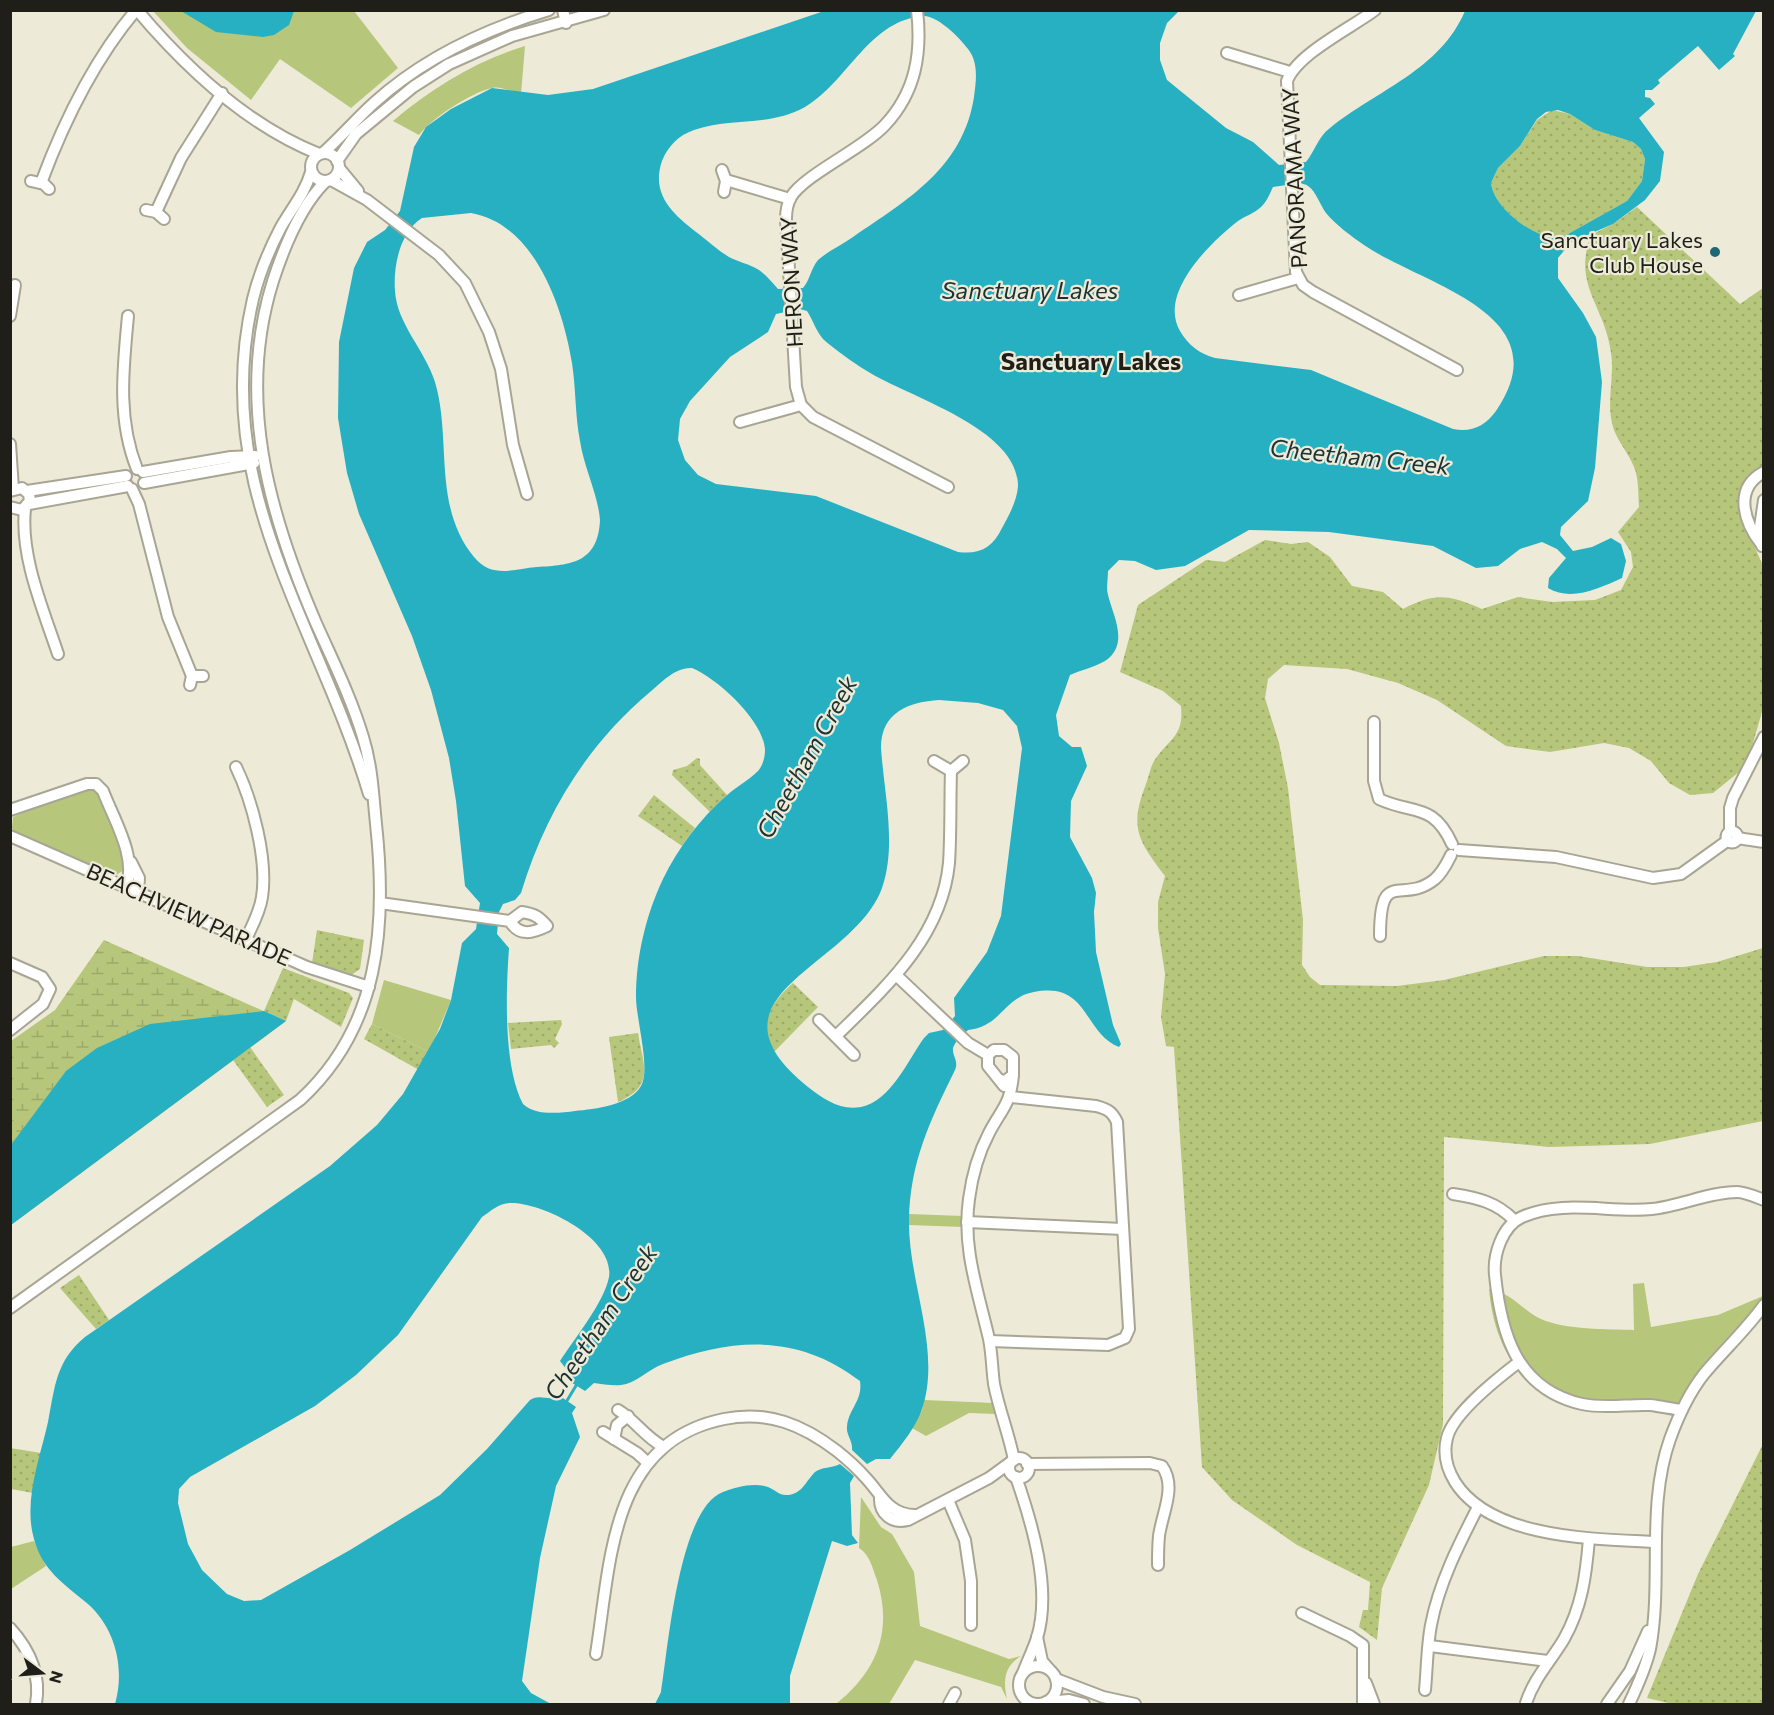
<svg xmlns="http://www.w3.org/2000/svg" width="1774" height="1715" viewBox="0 0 1774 1715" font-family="Commissioner,sans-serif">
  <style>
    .grass { fill: url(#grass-dots) }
    .wetland { fill: url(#wetland-marsh) }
    .park { fill: #b6c67a }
    .water { fill: #27b0c2; fill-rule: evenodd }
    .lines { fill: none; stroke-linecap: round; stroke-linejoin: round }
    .stream { stroke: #27b0c2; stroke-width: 3 }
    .minor-casing { stroke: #a8a594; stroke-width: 14 }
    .minor { stroke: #fff; stroke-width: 10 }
    .poi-dot { fill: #1d6872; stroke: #edead8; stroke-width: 2 }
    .labels { text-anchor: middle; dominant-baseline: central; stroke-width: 4.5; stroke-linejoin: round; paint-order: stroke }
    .street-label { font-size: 22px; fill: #1f1e18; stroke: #edead8 }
    .poi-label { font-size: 22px; fill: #1f1e18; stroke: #edead8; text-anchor: end }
    .water-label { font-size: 24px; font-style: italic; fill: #1c3235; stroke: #edead8 }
    .neighbourhood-label { font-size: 24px; font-weight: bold; fill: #1f1e18; stroke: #edead8 }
  </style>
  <defs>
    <pattern id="grass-dots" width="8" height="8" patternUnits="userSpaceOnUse" patternTransform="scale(1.5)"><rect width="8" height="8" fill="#b6c67a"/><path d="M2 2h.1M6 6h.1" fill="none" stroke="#9caa69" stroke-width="1.8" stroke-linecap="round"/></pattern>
    <pattern id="wetland-marsh" width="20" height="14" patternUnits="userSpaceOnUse" patternTransform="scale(1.5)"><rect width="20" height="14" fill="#b6c67a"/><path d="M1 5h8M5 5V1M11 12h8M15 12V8" fill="none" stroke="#9caa69"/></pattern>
  </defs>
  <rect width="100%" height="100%" fill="#edead8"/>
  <g class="grass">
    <path d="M1552 110 1570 114 1595 130 1633 142 1641 149 1645 159 1642 181 1627 201 1559 239C1533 238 1494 209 1491 183L1498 168 1520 146 1537 120Z"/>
    <path d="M1637 207 1740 304 1763 288V468L1755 472 1742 518 1763 566V708L1751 750 1739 772 1713 793 1690 795 1669 783 1651 761 1629 748 1604 743 1550 752 1506 746 1437 700 1398 683 1347 669 1284 665 1268 679 1265 698 1279 743 1288 788 1303 920 1302 965 1310 977 1320 985 1397 986 1444 980 1544 956H1578L1647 967H1684L1717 962 1763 948V1121L1650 1144 1549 1147 1444 1137 1443 1424 1429 1485 1382 1588 1377 1640 1359 1627 1363 1610H1368L1370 1582 1297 1545 1232 1500 1202 1467 1174 1047 1166 1046 1161 1017 1165 974 1158 928V902L1165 876C1138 840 1129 828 1146 784 1149 776 1151 764 1156 758 1171 738 1184 735 1181 706L1163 691 1120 672 1138 605 1206 560 1225 562 1265 540 1291 544 1308 542 1330 557 1352 586 1383 592 1403 609C1436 592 1449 595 1482 609L1518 597 1552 602 1595 600 1621 590 1633 567 1631 552 1618 532 1639 507C1638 495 1639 478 1634 467 1629 454 1619 443 1614 430 1605 404 1615 379 1611 353 1605 305 1572 286 1591 235L1613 224Z"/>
    <path d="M263 480 354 718 367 771 311 639 256 481Z"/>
    <path d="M697 758 700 759V765L727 795 710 812 672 775 673 770 687 766Z"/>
    <path d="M654 795 695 828 682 846 638 816Z"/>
    <path d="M317 930 364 940 360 969 350 976 312 963Z"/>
    <path d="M283 968 349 993 353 998 341 1027 294 999 286 1021 264 1011Z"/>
    <path d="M793 983 818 1007 774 1052C756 1024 772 1002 793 983Z"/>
    <path d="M561 1020 562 1024 555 1039 559 1043 554 1048 551 1045 511 1049 508 1023Z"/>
    <path d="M372 1024 429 1052 419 1070 364 1039Z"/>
    <path d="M638 1033C643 1065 656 1086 618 1102L609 1037Z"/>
    <path d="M250 1047 284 1095 267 1107 233 1060Z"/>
    <path d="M79 1275 109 1320 96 1329 60 1288Z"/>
    <path d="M1763 1444V1704H1673L1647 1698 1698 1574Z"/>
    <path d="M10 1448 41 1453 33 1493 11 1489Z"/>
  </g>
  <path class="wetland" d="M104 940 286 1021 11 1225V1041L55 1010Z"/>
  <g class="park">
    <path d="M153 11H354L398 68 351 108 280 59 251 100 187 48Z"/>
    <path d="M525 46 521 94C512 92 501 86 492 88 472 92 432 118 419 135L393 121C432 88 476 61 525 46Z"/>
    <path d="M87 784 103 791 126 864 124 870 116 875 15 833 12 828 13 817Z"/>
    <path d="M384 980 451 1000 429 1052 372 1024Z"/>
    <path d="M909 1214 963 1216V1227L909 1225Z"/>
    <path d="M1644 1283 1651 1327 1718 1315 1763 1296 1764 1301 1703 1376 1678 1417C1641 1407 1619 1412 1583 1408 1576 1408 1568 1403 1561 1401 1514 1382 1493 1338 1489 1289 1511 1292 1522 1310 1541 1319 1565 1330 1608 1329 1634 1330L1633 1284Z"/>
    <path d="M924 1400 994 1403 997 1414 969 1413 926 1436 912 1428 922 1410Z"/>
    <path d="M861 1497 881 1527 892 1534 914 1572 920 1626 1009 1659 1021 1656C1004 1667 1003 1680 1007 1699L1001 1687 915 1660 889 1704H836C877 1671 893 1631 877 1580 872 1567 870 1555 859 1548Z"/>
    <path d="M34 1541 46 1566 11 1589V1547Z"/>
  </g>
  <g class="water">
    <path d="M1180 10 1167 23 1160 43V60L1167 80 1226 128 1253 142 1279 165 1306 162C1315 151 1318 137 1330 128 1377 90 1440 70 1465 11H1756L1733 54 1735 56 1719 70 1698 46 1658 80 1660 83 1652 90H1645V97L1650 98 1655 104 1639 118 1664 152 1660 181 1645 200 1613 224 1571 242 1558 258V278L1583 313 1596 337 1602 382 1595 468 1588 501 1561 527 1560 535 1573 551 1592 547 1611 538 1621 544 1626 561 1622 578C1600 588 1571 602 1548 588L1549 578 1566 558 1557 549 1542 542 1520 549 1498 566 1476 568 1433 546 1329 532 1249 530 1185 566 1156 570 1135 561 1119 560 1108 571C1108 579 1106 588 1108 595 1113 616 1130 644 1105 661 1095 667 1081 670 1070 675L1056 715 1059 736 1072 747H1081L1087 766 1071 801 1070 837 1092 878 1096 893 1094 912 1096 952 1113 1025 1121 1044 1119 1047C1083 1033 1089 981 1034 992 1004 997 1001 1027 968 1030 963 1035 955 1041 953 1048 952 1056 959 1061 955 1070 930 1121 910 1162 909 1220 908 1282 942 1350 922 1409 916 1427 902 1444 890 1459H876L867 1464 852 1450C853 1441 846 1435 847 1427 848 1409 863 1401 860 1381 797 1333 733 1338 663 1364 649 1369 635 1384 621 1385 613 1386 602 1384 594 1383L585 1391 569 1381 570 1374 560 1361C574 1339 604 1303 609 1277 615 1238 543 1203 511 1203 499 1203 491 1211 482 1217L398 1335 356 1375 315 1406 190 1477 179 1489 178 1503 188 1544 202 1570 227 1594 244 1601 261 1600 350 1550 440 1495 487 1449 530 1400C540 1393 549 1402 560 1396L576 1407 572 1413 580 1437 556 1486 540 1558 522 1681 531 1693 551 1704H115C125 1669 116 1629 88 1604 64 1584 42 1570 34 1539 23 1501 40 1458 48 1422 55 1386 56 1361 85 1337L330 1166 377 1125 403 1094 440 1029 451 1000 462 943 476 929 480 903 465 886 456 801 449 758 431 690 412 636 359 514 347 473 338 418 339 342 354 268 367 242 385 230 400 211 414 147 426 127 451 109 492 88 548 95 593 89 824 11ZM925 16C940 18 959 37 968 49 979 63 976 81 974 97 963 168 907 200 853 237 842 245 828 251 818 260 811 268 810 280 803 288L778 289C772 282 766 275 759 270 750 264 738 262 729 257 719 251 709 242 700 235 675 216 650 196 662 161 668 146 679 135 694 130 730 117 770 127 805 107 849 81 869 19 925 16ZM1558 110 1570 114 1595 130 1633 142 1641 149 1645 159 1642 181 1627 201 1559 239C1534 238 1494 209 1491 183L1498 168 1520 146 1537 119 1546 112ZM1300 183C1302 184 1306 184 1308 186 1316 191 1320 205 1326 213 1336 225 1351 236 1364 245 1422 285 1563 313 1496 411 1485 426 1471 433 1453 429L1311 370 1215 358C1200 354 1188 345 1180 331 1158 293 1210 243 1238 221 1245 216 1255 213 1261 207 1267 202 1270 193 1273 187ZM471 213C535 224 563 308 572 363 576 389 575 415 580 441 584 468 598 494 600 520 598 563 571 565 537 567 513 569 492 579 474 557 432 506 452 439 435 382 425 350 397 324 395 291 393 266 400 232 422 218ZM800 309 807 311C813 320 816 331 823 339 833 348 855 364 867 371 908 397 1018 428 1018 486 1017 501 1009 515 1002 528 993 547 980 555 958 552L816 496 716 484 698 475 685 460 678 440 680 419 690 401 730 357 768 332 776 314ZM692 668C717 678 764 721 765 750 765 757 763 765 758 771 749 780 736 787 726 796 700 819 678 848 663 879 646 915 636 956 636 997 636 1019 651 1069 641 1086 630 1105 595 1109 575 1111 560 1113 535 1116 523 1104 503 1066 506 991 509 948L497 934 499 912 503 904 515 900 521 893C545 814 586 746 650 692 662 682 675 667 692 668ZM939 700 978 703 1003 710 1017 726 1022 748 1001 916 987 952 954 998 955 1016 943 1030 929 1033 924 1038C908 1060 891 1101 861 1107 840 1111 824 1099 808 1087 694 995 853 968 882 888 897 845 884 793 881 748 881 712 909 702 939 700Z"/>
    <path d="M294 11 289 25 274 35 263 37 216 32 181 11Z"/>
    <path d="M264 1011 286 1021 11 1225V1145L66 1071 97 1048 150 1024Z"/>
    <path d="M840 1464 854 1476 850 1483 852 1535 858 1543 847 1546 832 1541 790 1676V1704H655L661 1692C668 1649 679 1508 723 1492 735 1487 755 1482 768 1487 776 1490 779 1496 788 1495 802 1494 806 1481 815 1472 821 1467 833 1468 840 1464Z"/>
  </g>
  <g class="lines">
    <path class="stream" d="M565 1404 577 1384"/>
    <defs>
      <g id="minor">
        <path d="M137 10C186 68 248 126 319 154"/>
        <path d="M563 10 566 23"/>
        <path d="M917 10C922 53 916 92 885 125 864 148 804 175 791 197 787 204 786 211 786 219L796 387 801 405 813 417 948 487"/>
        <path d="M1375 10C1351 28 1297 54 1287 81L1296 272 1303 285 1313 292 1457 370"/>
        <path d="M1227 53 1290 72"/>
        <circle cx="325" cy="167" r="14"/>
        <path d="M323 153C341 137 357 118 375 102 425 57 486 29 549 10"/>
        <path d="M337 161 356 134 413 87 449 64 512 36 604 10"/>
        <path d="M339 168 358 191"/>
        <path d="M722 170 726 181 724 192"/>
        <path d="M311 172C305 193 292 208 281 227 269 250 259 274 253 299 209 488 318 623 369 794"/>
        <path d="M331 180 367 200 439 255 465 283 489 332 501 369 513 445 527 494"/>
        <path d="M726 180 790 199"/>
        <path d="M31 181 44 184 49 189"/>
        <path d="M41 183C64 121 93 61 136 10"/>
        <path d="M146 210 156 212 164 219"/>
        <path d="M156 212 181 158 222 93"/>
        <path d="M1239 295 1298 278"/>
        <path d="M10 316 15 285"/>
        <path d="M128 316C123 369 117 419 137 469"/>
        <path d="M740 422 801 405"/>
        <path d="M10 444 13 489"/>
        <path d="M143 472 231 457 255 456"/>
        <path d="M144 483 254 463"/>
        <path d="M132 489 139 504 168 617 192 676"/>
        <path d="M10 491 22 488 29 494 30 501 22 510 10 507"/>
        <path d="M27 491 126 476"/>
        <path d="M29 504 128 486"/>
        <path d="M25 509C20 556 43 609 58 654"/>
        <path d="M1762 545C1745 524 1732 489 1764 472"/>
        <path d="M1762 546 1760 527 1764 500"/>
        <path d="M190 685 192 676H203"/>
        <path d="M1374 722V781L1379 799C1413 815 1433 802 1452 844"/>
        <path d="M934 761 951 771 963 761"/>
        <path d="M236 767C252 800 268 859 262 897 260 912 252 926 246 939"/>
        <path d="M10 810 87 784H96L103 791C113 818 138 858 126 887"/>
        <path d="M1730 831V808L1733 798 1764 737"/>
        <circle cx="1732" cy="837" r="5.5"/>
        <path d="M10 836 307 967 369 987"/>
        <path d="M1737 838 1764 842"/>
        <path d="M1459 850 1556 857 1653 878 1681 874 1727 841"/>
        <path d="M131 862 139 878 138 892"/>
        <path d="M380 903 510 921C519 937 533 933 547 926 539 917 535 914 522 912L510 921"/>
        <path d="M1380 936C1380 865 1402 906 1435 879 1443 872 1447 863 1451 855"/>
        <path d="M10 963 42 977 50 989 43 1004 10 1030"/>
        <path d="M896 975 968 1043 988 1055"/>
        <path d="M819 1020 854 1055"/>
        <path d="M836 1036C886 987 942 937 949 863 951 832 950 801 951 771"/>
        <path d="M988 1055 994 1050H1004L1013 1057V1075L1005 1081 1001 1080"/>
        <path d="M988 1055V1066L1004 1086"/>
        <path d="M1013 1075C1010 1106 1002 1108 989 1133 978 1154 972 1176 969 1199 962 1248 978 1291 989 1339 992 1354 992 1369 994 1384 999 1410 1009 1434 1014 1460"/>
        <path d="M1453 1194C1478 1198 1496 1202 1514 1220"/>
        <path d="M967 1222 1123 1229"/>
        <path d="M10 1308 300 1100C380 1027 387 926 376 824 373 794 372 766 363 737 351 697 333 661 316 623 269 514 236 399 273 281 284 247 300 207 325 182"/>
        <path d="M990 1341 1108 1345 1125 1338 1129 1329 1117 1122C1112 1111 1107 1109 1096 1106L1011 1097"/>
        <path d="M1519 1362C1498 1378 1453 1413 1447 1438 1443 1454 1447 1469 1455 1482 1491 1539 1595 1539 1655 1542"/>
        <path d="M618 1410C635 1420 644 1436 662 1446"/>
        <path d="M1682 1410C1672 1409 1661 1406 1650 1405 1628 1404 1605 1409 1582 1404 1516 1389 1501 1333 1495 1275 1493 1255 1502 1226 1522 1217 1562 1199 1610 1213 1652 1209 1680 1206 1710 1192 1737 1192 1745 1192 1756 1197 1764 1200"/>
        <path d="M603 1432 637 1453 648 1463"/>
        <path d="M614 1439 617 1425 628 1416"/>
        <circle cx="1019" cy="1468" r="10"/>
        <path d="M1027 1464 1150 1463 1162 1466C1177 1487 1162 1513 1159 1536 1158 1546 1158 1556 1158 1565"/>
        <path d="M1016 1477C1032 1523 1052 1589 1037 1638 1033 1650 1027 1662 1023 1673"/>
        <path d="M880 1497C879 1514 892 1524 908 1520L989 1478 1011 1462"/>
        <path d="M948 1500 965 1540 971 1581V1625"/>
        <path d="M1302 1613 1350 1636 1363 1645V1704"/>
        <path d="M10 1628C30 1650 41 1675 36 1704"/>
        <path d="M1037 1637 1042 1661 1049 1669"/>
        <path d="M1430 1646 1548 1661"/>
        <path d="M596 1654C611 1561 610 1442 724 1419 768 1410 803 1425 837 1451 847 1459 856 1467 864 1476 881 1493 888 1515 915 1515"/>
        <circle cx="1038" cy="1685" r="19"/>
        <path d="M1056 1679 1103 1697 1135 1704"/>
        <path d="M1366 1683 1374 1704"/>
        <path d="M1425 1690C1427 1669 1427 1646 1431 1625 1439 1583 1459 1544 1478 1507"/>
        <path d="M1046 1702 1069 1700 1084 1704"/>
        <path d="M1526 1703C1534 1678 1551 1661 1564 1639 1582 1607 1586 1575 1589 1539"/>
        <path d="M949 1704 955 1693"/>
        <path d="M1607 1704 1630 1671 1648 1631"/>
        <path d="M1629 1704C1637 1687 1646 1667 1650 1649 1663 1580 1646 1507 1670 1439 1678 1417 1689 1393 1704 1374 1724 1350 1746 1330 1764 1305"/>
      </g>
    </defs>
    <use href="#minor" class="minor-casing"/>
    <use href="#minor" class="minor"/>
  </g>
  <circle class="poi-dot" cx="1715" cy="252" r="6"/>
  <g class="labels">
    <g class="street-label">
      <text transform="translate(1294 178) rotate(-93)">PANORAMA WAY</text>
      <text transform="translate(791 282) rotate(-93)">HERON WAY</text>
      <text transform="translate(189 914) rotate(24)">BEACHVIEW PARADE</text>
    </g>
    <g class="poi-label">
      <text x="1703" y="239">Sanctuary Lakes<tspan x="1703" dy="25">Club House</tspan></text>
    </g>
    <g class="water-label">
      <text x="1030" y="289">Sanctuary Lakes</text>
      <text transform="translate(1360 456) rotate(6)">Cheetham Creek</text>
      <text transform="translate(806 757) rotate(-61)">Cheetham Creek</text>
      <text transform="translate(600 1322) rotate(-56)">Cheetham Creek</text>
    </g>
    <g class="neighbourhood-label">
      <text x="1091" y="360">Sanctuary Lakes</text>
    </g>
  </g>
  <rect width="1774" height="1715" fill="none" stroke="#1f1e18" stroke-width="24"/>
  <g transform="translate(42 1673) rotate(106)" stroke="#edead8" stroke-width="4.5" paint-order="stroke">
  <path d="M0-4.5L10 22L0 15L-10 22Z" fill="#1f1e18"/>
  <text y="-9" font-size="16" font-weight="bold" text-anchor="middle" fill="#1f1e18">N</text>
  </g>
</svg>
